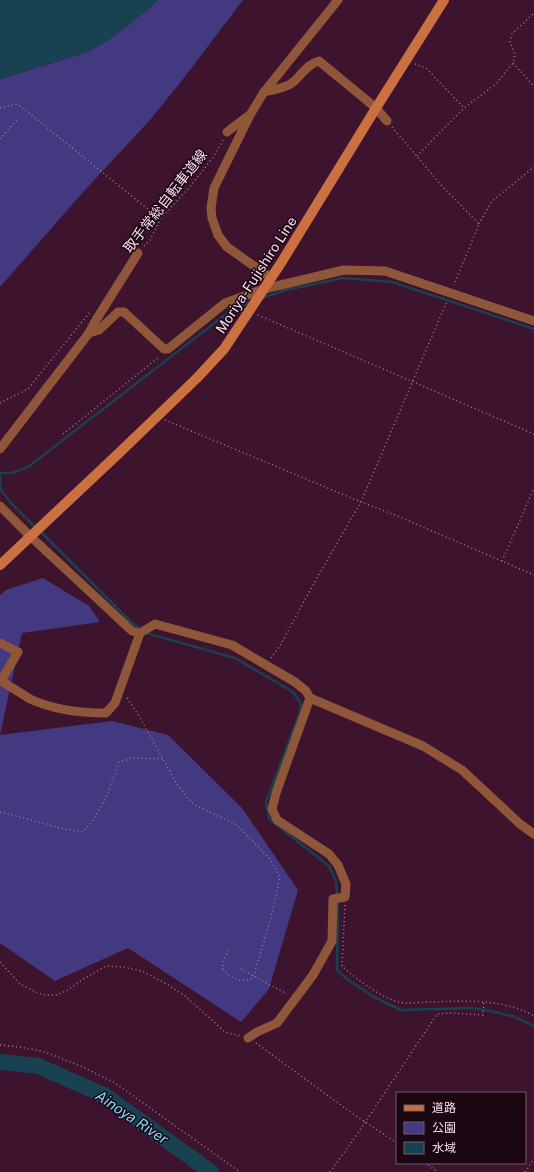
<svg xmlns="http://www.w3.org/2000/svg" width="534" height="1172" viewBox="0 0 534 1172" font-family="'Public Sans','Noto Sans JP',sans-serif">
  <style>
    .green { fill: #433980 }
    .water { fill: #184151 }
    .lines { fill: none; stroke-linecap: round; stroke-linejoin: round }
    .stream { stroke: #184151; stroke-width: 2.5 }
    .river { stroke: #184151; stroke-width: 16 }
    .path { stroke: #a07b90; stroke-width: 1.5; stroke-dasharray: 1 3; stroke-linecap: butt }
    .street { stroke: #8f563a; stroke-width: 9 }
    .secondary { stroke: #cb7041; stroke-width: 10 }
    .labels { text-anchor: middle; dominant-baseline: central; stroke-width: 3; stroke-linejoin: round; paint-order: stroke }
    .street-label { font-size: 14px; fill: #fbddec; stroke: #1a0712 }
    .water-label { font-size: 15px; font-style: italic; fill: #7fd6f9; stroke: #1a0712 }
  </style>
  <rect width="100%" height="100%" fill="#3e132d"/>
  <g class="green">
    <path d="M158 0H243L180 83 149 121 84 191 0 287V79L88 52C114 38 137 19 158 0Z"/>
    <path d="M43 578 89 606 100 622 22 633 0 735 112 721 168 735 242 808 298 890 269 989 241 1022 128 948 55 981 0 943V595L6 590Z"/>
  </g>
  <path class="water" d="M0 0H158C137 19 114 38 88 52L0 79Z"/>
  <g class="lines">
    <g class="stream">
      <path d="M262 298 286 290 343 278 392 282 534 329"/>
      <path d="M0 473H12L28 467 234 308 251 302"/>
      <path d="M0 476 1 490 11 503 35 527"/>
      <path d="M39 530 132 623 142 630"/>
      <path d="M146 633 235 658 293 692 301 704 299 715 266 802 269 819 329 866 336 881 337 895"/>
      <path d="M338 900 337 970 347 979 374 997 401 1010 471 1008 486 1010 515 1017 534 1026"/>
    </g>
    <path class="river" d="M0 1062 38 1066 104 1095 211 1172"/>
    <g class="path">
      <path d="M513 63 534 86"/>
      <path d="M415 64 426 68 464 108 496 84 513 63 515 54 510 42 512 34 534 13"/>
      <path d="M0 108 17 104 24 109 154 214 161 218"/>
      <path d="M392 127 442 186 479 224 454 285"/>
      <path d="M0 139 17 120"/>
      <path d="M417 156 464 108"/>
      <path d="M479 224 492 201 534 167"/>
      <path d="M144 246 150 240 161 218 189 188 214 156 223 140"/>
      <path d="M258 315 534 434"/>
      <path d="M0 403 28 389 90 312"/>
      <path d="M165 420 361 502 395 515 534 575"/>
      <path d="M63 434 159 357"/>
      <path d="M502 561 534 488"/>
      <path d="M271 658 281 644 314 583 361 502 447 301"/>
      <path d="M127 698 139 716 178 786 193 804 237 825 270 859 280 877 271 918 253 978C241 984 231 979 223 969V961L229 950"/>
      <path d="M0 812 65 829 83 832 93 820 105 800 119 762 131 758 163 759"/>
      <path d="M345 905 342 966C358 980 384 1001 405 1003 413 1003 422 1002 430 1002 465 1001 502 998 534 1016"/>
      <path d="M0 962 19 983 25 987 43 995H56L66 991 82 980 106 966 123 967 142 971 168 985 185 996 225 1032 240 1036"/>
      <path d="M241 969 287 994"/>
      <path d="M256 1043 353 1114 397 1143"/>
      <path d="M0 1045 20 1047 45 1052 83 1067 115 1083 240 1172"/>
      <path d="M425 1163 438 1172"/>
      <path d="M330 1172 356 1136 437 1014 449 1013 483 1015 484 1001"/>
      <path d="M525 1172 534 1159"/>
    </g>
    <g class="street">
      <path d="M264 92C273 90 285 88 292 83 301 76 307 64 319 61L376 108 387 121"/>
      <path d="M227 132 248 116"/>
      <path d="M271 278 227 247 218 235 212 218 211 208 214 188 250 115 264 92 338 0"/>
      <path d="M89 333 99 330 118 312H124L164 349H168L225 303 264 289 344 270 385 271 534 321"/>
      <path d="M0 449 89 333 96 320 138 253"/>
      <path d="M0 506 30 536 132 631 140 633 155 624 232 645 295 682 306 691 310 698 423 746 462 770 520 824 534 834"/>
      <path d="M0 643 18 652 1 681C11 687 21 693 30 699 54 710 80 713 106 713L115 703 140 633"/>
      <path d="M248 1038 257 1032 277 1023 313 975 332 941 333 899 345 897 346 884 338 865 329 854 277 820 272 809 276 793 310 698"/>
    </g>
    <path class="secondary" d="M0 565 118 454 197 378 224 349 281 263 376 108 444 0"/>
  </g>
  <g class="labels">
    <g class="street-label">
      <text transform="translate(165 201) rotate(-52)">取手常総自転車道線</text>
      <text transform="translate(256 275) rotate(-57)">Moriya-Fujishiro Line</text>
    </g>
    <g class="water-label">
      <text transform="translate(132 1117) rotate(34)">Ainoya River</text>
    </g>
  </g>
  <rect x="396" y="1092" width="130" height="72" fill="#1a0712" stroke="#745d69"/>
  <rect x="404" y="1105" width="20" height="6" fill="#cb7041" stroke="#745d69"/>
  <text x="432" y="1112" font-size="12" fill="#fbddec">道路</text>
  <rect x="404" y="1122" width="20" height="12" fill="#433980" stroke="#745d69"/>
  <text x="432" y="1132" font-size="12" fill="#fbddec">公園</text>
  <rect x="404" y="1142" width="20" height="12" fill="#184151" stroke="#745d69"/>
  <text x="432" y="1152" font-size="12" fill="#fbddec">水域</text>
</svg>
